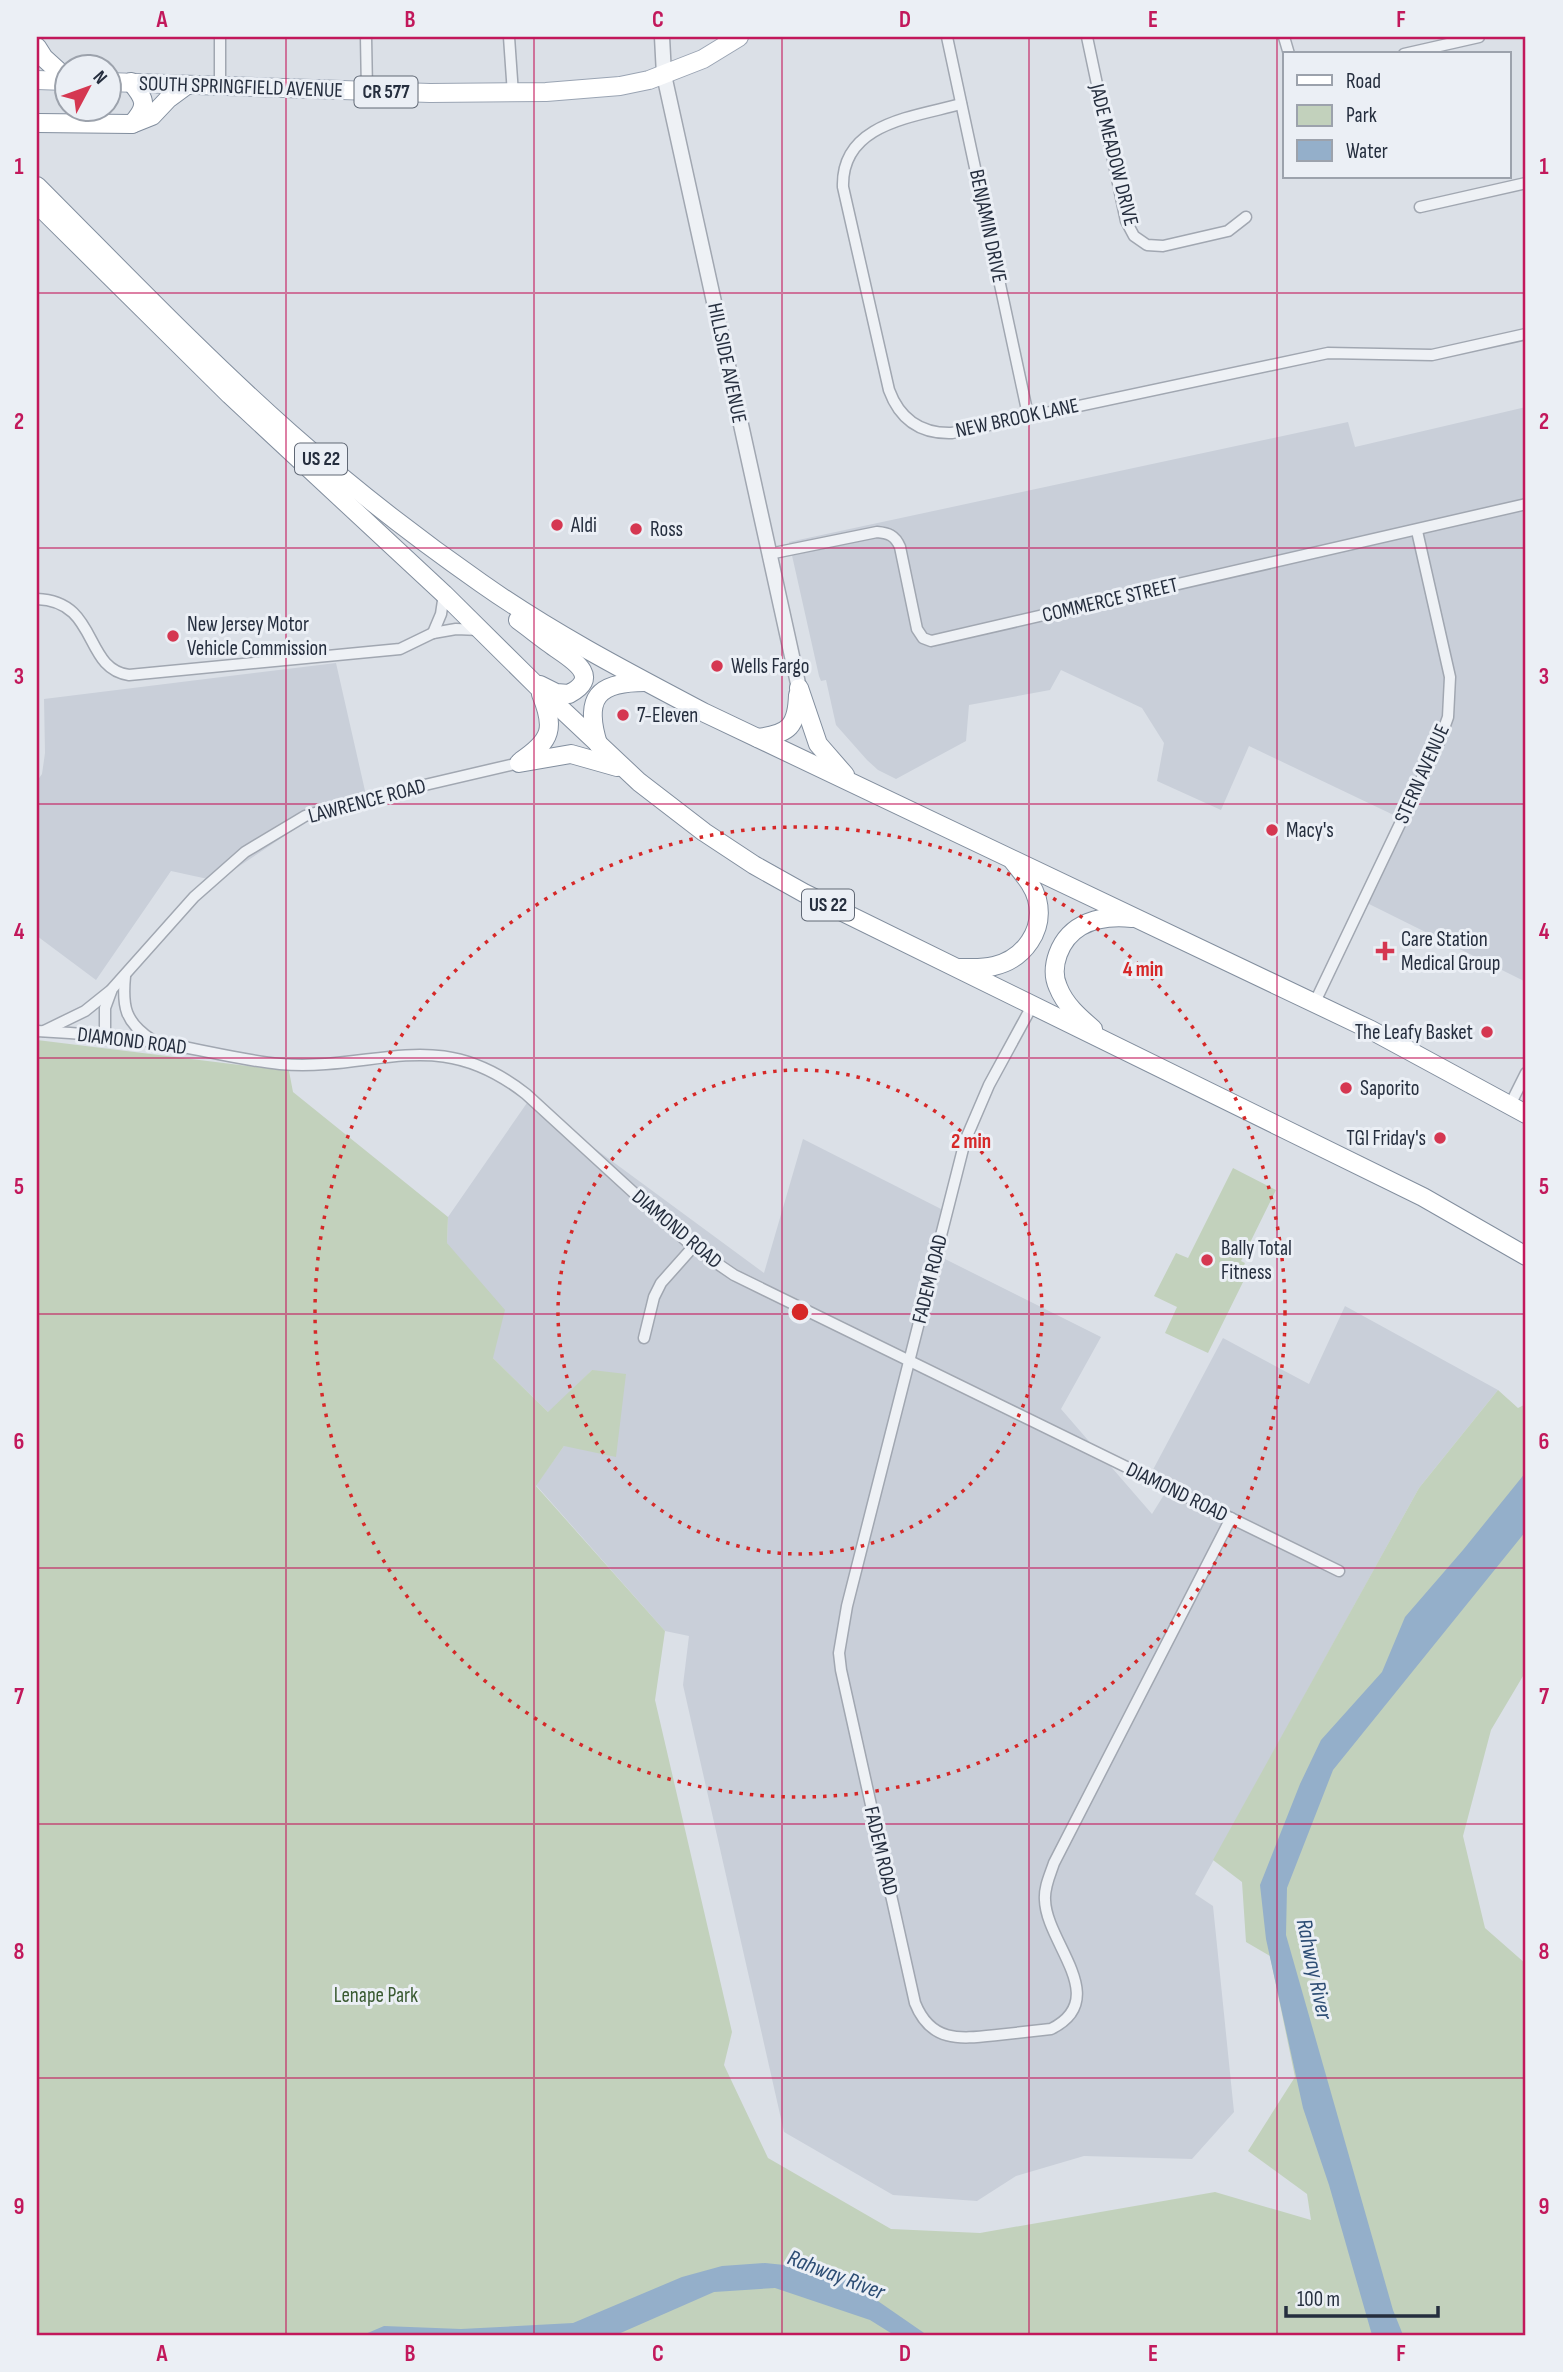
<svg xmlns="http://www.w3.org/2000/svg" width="1563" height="2372" viewBox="0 0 1563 2372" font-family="'Sofia Sans Condensed',sans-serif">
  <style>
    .built { fill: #c9cfd9 }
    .green { fill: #c2d1bc }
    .water { fill: #94afca }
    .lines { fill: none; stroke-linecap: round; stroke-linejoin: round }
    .minor-casing { stroke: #a1a7b1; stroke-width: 13 }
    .tertiary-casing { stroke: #a1a7b1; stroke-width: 17 }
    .primary-casing { stroke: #9aa4b3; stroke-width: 20 }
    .trunk-casing { stroke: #828e9e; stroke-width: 20 }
    .minor { stroke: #eef1f5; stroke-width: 10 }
    .tertiary { stroke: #eef1f5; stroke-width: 14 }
    .primary { stroke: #fff; stroke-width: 18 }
    .trunk { stroke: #fff; stroke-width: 18 }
    .grid { fill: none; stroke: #c2185b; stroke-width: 2; stroke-opacity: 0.55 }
    .ring { fill: none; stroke: #d62828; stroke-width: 3.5; stroke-dasharray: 3.5 7 }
    .poi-dot { fill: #d53751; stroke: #ebeff5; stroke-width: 2.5 }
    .labels { text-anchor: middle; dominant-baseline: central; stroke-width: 6; stroke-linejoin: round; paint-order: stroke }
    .shield { fill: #ebeff5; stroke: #606875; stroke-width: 2 }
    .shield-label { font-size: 19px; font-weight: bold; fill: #252e3e }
    .street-label { font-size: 21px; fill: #252e3e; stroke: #ebeff5 }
    .poi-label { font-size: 21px; fill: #252e3e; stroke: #ebeff5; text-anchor: start }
    .park-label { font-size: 21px; fill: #395a31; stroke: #ebeff5 }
    .water-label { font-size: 23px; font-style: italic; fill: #2d4d74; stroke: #ebeff5 }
    .centre { fill: #d62828; stroke: #ebeff5; stroke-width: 3.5 }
    .ring-label { font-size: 21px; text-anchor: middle; font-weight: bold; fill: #d62828; stroke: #ebeff5; stroke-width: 6; stroke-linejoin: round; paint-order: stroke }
    .neatline { fill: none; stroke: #c2185b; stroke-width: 2.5 }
    .grid-label { font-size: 23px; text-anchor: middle; font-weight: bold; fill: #c2185b }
  </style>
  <rect width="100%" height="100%" fill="#dbe0e7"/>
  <g class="built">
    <path d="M1526 407V982L1363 901 1402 819 1249 746 1221 810 1157 781 1164 743 1142 708 1061 670 1050 690 969 705 966 741 896 779 878 770 867 760 836 725 826 680 821 681 819 676 789 542 1348 422 1355 447Z"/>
    <path d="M336 663 368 804 313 817 217 881 171 871 96 980 37 936V781L42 774 45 753 44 699Z"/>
    <path d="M529 1100 764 1273 803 1139 945 1211 933 1253 1101 1337 1061 1409 1152 1514 1167 1490 1147 1481 1223 1338 1309 1384 1345 1306 1498 1390 1419 1488 1195 1894 1213 1906 1234 2112 1192 2159 1084 2156 1016 2176 977 2201 893 2195 784 2132 683 1685 689 1636 665 1631 536 1485 564 1446 592 1370 549 1413 493 1358 447 1243 448 1217Z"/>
  </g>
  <g class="green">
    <path d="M37 1040 289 1071 293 1092 448 1217 447 1243 505 1310 493 1358 548 1412 592 1370 626 1374 616 1457 564 1446 536 1486 665 1631 655 1700 732 2032 724 2065 768 2158 891 2229 980 2233 1215 2192 1311 2220 1307 2194 1248 2151 1295 2077 1270 1956 1246 1942 1242 1882 1213 1860 1419 1488 1498 1390 1518 1408 1526 1404V1671L1491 1730 1463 1836 1485 1928 1526 1964V2335H37Z"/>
    <path d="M1233 1168 1276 1190 1241 1261 1245 1263 1240 1275 1245 1278 1208 1353 1165 1333 1177 1307 1154 1296 1176 1253 1188 1258Z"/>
  </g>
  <g class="water">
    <path d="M1526 1472V1531L1333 1770 1287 1888 1286 1935 1393 2310 1403 2335H1372L1329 2185 1303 2108 1266 1939 1260 1885 1300 1784 1321 1740 1382 1672 1405 1617 1463 1550Z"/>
    <path d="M765 2263 833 2270 927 2335H894L870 2320 775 2288 714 2292 616 2335H363L384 2326 461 2329 573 2323 682 2277 722 2266Z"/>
  </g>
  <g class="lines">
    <defs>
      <g id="minor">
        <path d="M220 37V86"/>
        <path d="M366 37 367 91"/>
        <path d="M509 37 513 94"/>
        <path d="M947 37 1028 415"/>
        <path d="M1087 37 1126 221 1134 236 1147 245 1163 246 1228 231 1246 217"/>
        <path d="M1284 37 1289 54"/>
        <path d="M1404 54 1479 37"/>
        <path d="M961 104C914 117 841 123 843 187L889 390C900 420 921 434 952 433L1328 353 1432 355 1526 334"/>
        <path d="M1420 207 1526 183"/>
        <path d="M769 554 877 532C888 533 895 535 900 547L917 629 923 638 931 641 1526 504"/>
        <path d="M37 599C99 601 83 669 129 675L400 649 433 633 456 629 480 630"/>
        <path d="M433 633 441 614 444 594"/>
        <path d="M125 976C122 1007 125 1022 152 1040"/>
        <path d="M1315 1002 1439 742 1448 717 1450 677 1417 531"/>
        <path d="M1032 1006 989 1085 965 1141 847 1606 839 1653 841 1670 915 2003C931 2043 960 2039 997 2035 1015 2033 1033 2031 1051 2029 1112 1999 1046 1943 1045 1900 1044 1887 1050 1875 1054 1863L1231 1518"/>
        <path d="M37 1031C76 1033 115 1036 154 1042 196 1048 238 1060 280 1064 377 1072 436 1023 526 1094L693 1247 734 1275 1339 1571"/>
        <path d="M44 1031 85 1011 110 991"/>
        <path d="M105 1036V1008L112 989 194 897 245 852 305 816 352 802 519 763"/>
        <path d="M1510 1105 1526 1073"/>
        <path d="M644 1338 654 1297 661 1283 693 1247"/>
      </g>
      <path id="tertiary" d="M662 37 664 75 799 688"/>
      <g id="primary">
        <path d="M37 80 66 81"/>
        <path d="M108 82 430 93 546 92 620 86 649 80 703 59 739 37"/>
      </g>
      <g id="trunk">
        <path d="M37 47 44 58 66 78"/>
        <path d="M131 82C146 100 148 106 132 124"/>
        <path d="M37 123 132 124 152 116 168 99 187 85"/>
        <path d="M37 186C120 269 202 355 290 433 351 487 415 537 481 583 552 633 629 673 705 713L1371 1030 1526 1114"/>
        <path d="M37 204 230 395 444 594 539 688 639 782 704 832 754 865 804 893 1423 1197 1526 1256"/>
        <path d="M518 620C529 628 539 636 550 644 565 656 606 675 569 694L556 693 540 685"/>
        <path d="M799 688 818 744 845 775"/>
        <path d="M758 738C789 734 797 726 798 695"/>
        <path d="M598 744C584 698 597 682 645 682"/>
        <path d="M521 761C552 740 555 728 541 694"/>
        <path d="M519 763 571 754 617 767"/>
        <path d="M960 968C972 968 983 969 994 966 1024 959 1045 930 1037 899 1033 884 1022 873 1013 861"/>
        <path d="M1093 1029C1079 1017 1065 1005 1058 987 1053 976 1054 965 1058 954 1070 922 1101 915 1132 918"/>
      </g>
    </defs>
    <use href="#minor" class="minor-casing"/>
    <use href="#tertiary" class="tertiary-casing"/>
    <use href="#primary" class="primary-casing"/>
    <use href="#trunk" class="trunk-casing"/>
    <use href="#minor" class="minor"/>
    <use href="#tertiary" class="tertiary"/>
    <use href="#primary" class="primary"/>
    <use href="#trunk" class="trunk"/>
  </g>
  <path class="grid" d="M286 37V2335M534 37V2335M782 37V2335M1029 37V2335M1277 37V2335M37 293H1526M37 548H1526M37 804H1526M37 1058H1526M37 1314H1526M37 1568H1526M37 1824H1526M37 2078H1526"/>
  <g class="ring">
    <circle cx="800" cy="1312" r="242"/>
    <circle cx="800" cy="1312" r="485"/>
  </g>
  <g class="poi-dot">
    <circle cx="557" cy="525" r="7"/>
    <circle cx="636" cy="529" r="7"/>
    <circle cx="173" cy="636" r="7"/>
    <circle cx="717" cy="666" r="7"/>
    <circle cx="623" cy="715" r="7"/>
    <circle cx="1272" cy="830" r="7"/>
    <path d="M1381.5 940.5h7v7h7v7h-7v7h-7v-7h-7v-7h7z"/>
    <circle cx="1487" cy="1032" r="7"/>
    <circle cx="1346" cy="1088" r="7"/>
    <circle cx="1440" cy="1138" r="7"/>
    <circle cx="1207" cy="1260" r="7"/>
  </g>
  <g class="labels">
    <g class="shield">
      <rect x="354.5" y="76.5" width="63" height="31" rx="5"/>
      <rect x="295" y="443.5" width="52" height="31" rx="5"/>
      <rect x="802" y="889.5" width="52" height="31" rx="5"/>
    </g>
    <g class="shield-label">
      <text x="386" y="92">CR 577</text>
      <text x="321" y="459">US 22</text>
      <text x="828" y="905">US 22</text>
    </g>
    <g class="street-label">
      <text transform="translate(241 87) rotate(2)">SOUTH SPRINGFIELD AVENUE</text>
      <text transform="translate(1114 155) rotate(76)">JADE MEADOW DRIVE</text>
      <text transform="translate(988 226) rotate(78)">BENJAMIN DRIVE</text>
      <text transform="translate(727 363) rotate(78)">HILLSIDE AVENUE</text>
      <text transform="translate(1017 418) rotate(-12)">NEW BROOK LANE</text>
      <text transform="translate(1110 600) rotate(-13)">COMMERCE STREET</text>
      <text transform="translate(1422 774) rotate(-66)">STERN AVENUE</text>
      <text transform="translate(367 801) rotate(-15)">LAWRENCE ROAD</text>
      <text transform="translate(132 1041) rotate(7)">DIAMOND ROAD</text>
      <text transform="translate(677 1229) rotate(40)">DIAMOND ROAD</text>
      <text transform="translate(930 1279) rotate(-76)">FADEM ROAD</text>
      <text transform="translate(1177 1492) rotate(26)">DIAMOND ROAD</text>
      <text transform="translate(881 1851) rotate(77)">FADEM ROAD</text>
    </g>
    <g class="poi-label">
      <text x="571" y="525">Aldi</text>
      <text x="650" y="529">Ross</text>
      <text x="187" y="624">New Jersey Motor<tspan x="187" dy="24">Vehicle Commission</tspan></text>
      <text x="731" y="666">Wells Fargo</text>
      <text x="637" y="715">7-Eleven</text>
      <text x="1286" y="830">Macy's</text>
      <text x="1401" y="939">Care Station<tspan x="1401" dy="24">Medical Group</tspan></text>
      <text x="1473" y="1032" text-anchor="end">The Leafy Basket</text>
      <text x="1360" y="1088">Saporito</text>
      <text x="1426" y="1138" text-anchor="end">TGI Friday's</text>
      <text x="1221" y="1248">Bally Total<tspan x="1221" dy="24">Fitness</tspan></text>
    </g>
    <g class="park-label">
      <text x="376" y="1995">Lenape Park</text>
    </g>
    <g class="water-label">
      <text transform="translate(1314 1969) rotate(78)">Rahway River</text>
      <text transform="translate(836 2275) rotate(21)">Rahway River</text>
    </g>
  </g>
  <circle cx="800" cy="1312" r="10" class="centre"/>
  <g class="ring-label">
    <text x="1143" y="976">4 min</text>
    <text x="971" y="1148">2 min</text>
  </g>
  <rect width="1563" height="2372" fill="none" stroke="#ebeff5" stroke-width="77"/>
  <rect x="1283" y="52" width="228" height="126" fill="#ebeff5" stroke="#9ca2ac" stroke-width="2"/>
  <rect x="1297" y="75" width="35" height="10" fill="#ffffff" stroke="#9ca2ac" stroke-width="2"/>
  <text x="1346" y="88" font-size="21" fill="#252e3e">Road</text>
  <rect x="1297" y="105" width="35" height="21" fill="#c2d1bc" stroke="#9ca2ac" stroke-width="2"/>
  <text x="1346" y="122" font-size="21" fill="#252e3e">Park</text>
  <rect x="1297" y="140" width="35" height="21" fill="#94afca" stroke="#9ca2ac" stroke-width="2"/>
  <text x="1346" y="158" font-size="21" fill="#252e3e">Water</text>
  <g transform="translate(88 88) rotate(49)"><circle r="33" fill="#ebeff5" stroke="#9ca2ac" stroke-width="2"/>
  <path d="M0-5L12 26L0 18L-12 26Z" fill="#d53751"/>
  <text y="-10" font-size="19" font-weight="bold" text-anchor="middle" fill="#252e3e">N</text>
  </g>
  <path d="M1286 2306v10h152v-10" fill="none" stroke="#252e3e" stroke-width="3.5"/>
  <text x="1297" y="2306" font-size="21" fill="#252e3e" stroke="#ebeff5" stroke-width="5" paint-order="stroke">100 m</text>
  <rect x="38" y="38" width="1486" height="2296" class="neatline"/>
  <g class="grid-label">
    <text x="162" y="27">A</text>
    <text x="410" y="27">B</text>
    <text x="658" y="27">C</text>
    <text x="905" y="27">D</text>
    <text x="1153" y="27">E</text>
    <text x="1401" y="27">F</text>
    <text x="19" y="174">1</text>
    <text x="1544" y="174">1</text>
    <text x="19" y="429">2</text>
    <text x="1544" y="429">2</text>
    <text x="19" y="684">3</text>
    <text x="1544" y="684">3</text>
    <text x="19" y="939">4</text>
    <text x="1544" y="939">4</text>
    <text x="19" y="1194">5</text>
    <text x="1544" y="1194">5</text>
    <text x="19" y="1449">6</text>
    <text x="1544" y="1449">6</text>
    <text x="19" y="1704">7</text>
    <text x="1544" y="1704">7</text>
    <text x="19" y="1959">8</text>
    <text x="1544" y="1959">8</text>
    <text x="19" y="2214">9</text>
    <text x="1544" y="2214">9</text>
    <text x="162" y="2361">A</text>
    <text x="410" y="2361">B</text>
    <text x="658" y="2361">C</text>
    <text x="905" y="2361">D</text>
    <text x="1153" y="2361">E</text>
    <text x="1401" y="2361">F</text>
  </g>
</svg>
